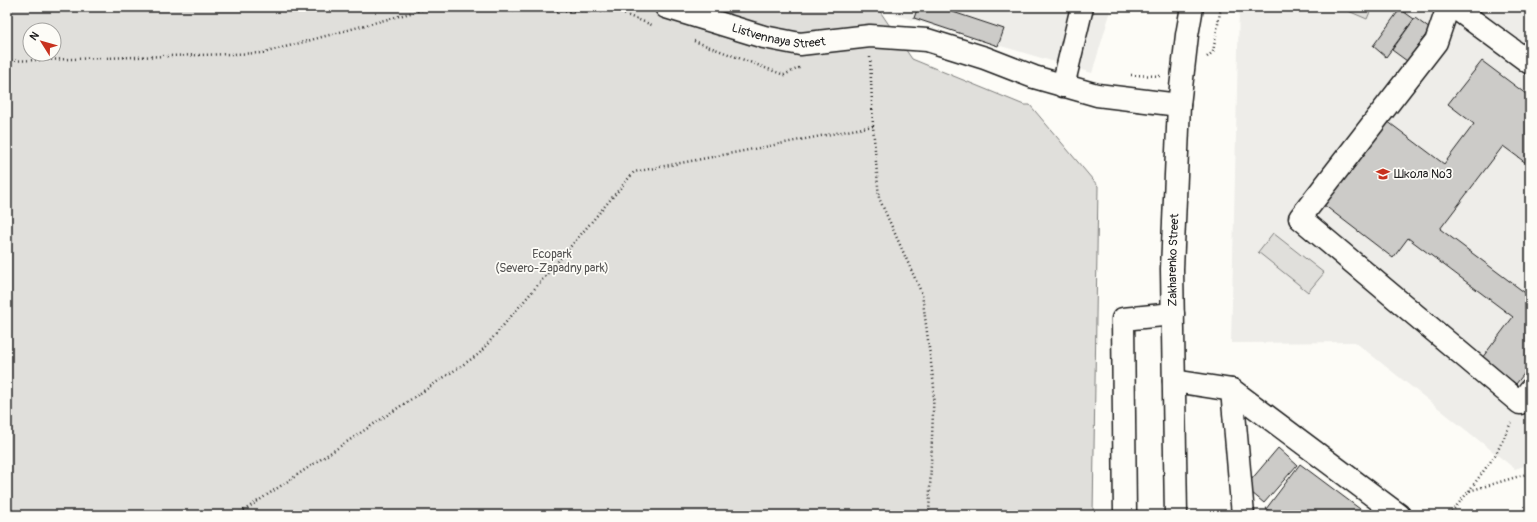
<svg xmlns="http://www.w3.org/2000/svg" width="1537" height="522" viewBox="0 0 1537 522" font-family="Pangolin,sans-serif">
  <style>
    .built { fill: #eeede9 }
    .green { fill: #e0dfdb; stroke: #7e7e7c; fill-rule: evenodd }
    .building { fill: #cccbc8; stroke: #1c1c1c }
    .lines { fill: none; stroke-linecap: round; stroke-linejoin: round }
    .minor-casing { stroke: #1c1c1c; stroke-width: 25 }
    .path { stroke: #1c1c1c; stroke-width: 2.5; stroke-dasharray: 1 3; stroke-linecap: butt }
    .minor { stroke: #fdfcf7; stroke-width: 22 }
    .labels { text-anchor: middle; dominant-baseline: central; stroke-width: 3.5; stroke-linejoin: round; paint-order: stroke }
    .street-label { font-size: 12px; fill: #1c1c1c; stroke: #fdfcf7 }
    .poi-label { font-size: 12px; fill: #1c1c1c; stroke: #fdfcf7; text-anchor: start }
    .park-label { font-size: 12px; fill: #575655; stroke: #fdfcf7 }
  </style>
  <rect width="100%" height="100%" fill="#fdfcf7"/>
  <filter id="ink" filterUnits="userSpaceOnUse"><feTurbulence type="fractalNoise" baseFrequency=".025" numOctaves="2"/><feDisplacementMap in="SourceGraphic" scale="8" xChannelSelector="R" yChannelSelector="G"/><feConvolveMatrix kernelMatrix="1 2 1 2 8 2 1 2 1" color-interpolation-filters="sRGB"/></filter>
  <g filter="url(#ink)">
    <g class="built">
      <path d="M891 7H1112L1092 73 889 13Z"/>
      <path d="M1239 7H1530V464L1515 469 1355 342 1231 343Z"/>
    </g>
    <g class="green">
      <path d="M7 7H877L912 59 1024 105H1030L1098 186 1093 515H7ZM30 30H54V54H30Z"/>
      <path d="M1339 7H1372L1367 19Z"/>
      <path d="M1273 233 1324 273 1308 292 1258 252Z"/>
    </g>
    <g class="building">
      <path d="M918 7H938L1004 29 998 46 914 18Z"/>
      <path d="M1400 9 1414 19 1386 57 1373 46Z"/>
      <path d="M1415 18 1430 29 1407 61 1392 50Z"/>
      <path d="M1482 61 1530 97V166L1503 146 1440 229 1528 295 1530 292V366L1516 384 1482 358 1513 317 1408 238 1393 258 1324 205 1387 121 1444 164 1474 124 1448 104Z"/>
      <path d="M1278 448 1297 465 1264 503 1245 487Z"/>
      <path d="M1300 464 1368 515H1275L1266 509Z"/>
    </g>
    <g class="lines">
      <defs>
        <g id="minor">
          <path id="s1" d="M666 7 764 37 800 44 870 36 927 40 985 58 1034 77 1097 95 1179 105"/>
          <path d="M1448 7 1436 42 1300 218 1520 403 1530 390"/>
          <path d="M1454 7 1530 63"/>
          <path d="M1063 86 1082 7"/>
          <path d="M1174 381 1232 390 1399 515"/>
          <path d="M1232 390 1243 515"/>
          <path d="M1125 515 1123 319 1173 314"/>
          <path id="s2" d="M1176 515 1172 269 1179 105 1187 35 1192 7"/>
        </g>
      </defs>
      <use href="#minor" class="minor-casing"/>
      <g class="path">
        <path d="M866 7 867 14"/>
        <path d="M694 41 784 75 801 67"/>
        <path d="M870 57 873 126 879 198 922 294 934 386 929 515"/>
        <path d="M1207 57 1213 52 1221 7"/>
        <path d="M7 61 263 53 425 9 616 11 652 25"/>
        <path d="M1131 75 1160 76"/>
        <path d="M1469 491 1496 454 1511 423"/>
        <path d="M237 515 479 354 634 172 873 126"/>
        <path d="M1449 515 1469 491 1530 473"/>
      </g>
      <use href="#minor" class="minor"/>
    </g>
  </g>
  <defs>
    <symbol id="school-bare" viewBox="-9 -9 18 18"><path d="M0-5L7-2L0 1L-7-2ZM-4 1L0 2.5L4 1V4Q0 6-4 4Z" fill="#c8321e" stroke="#fdfcf7" stroke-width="2.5" paint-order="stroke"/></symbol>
  </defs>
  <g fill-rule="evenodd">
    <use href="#school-bare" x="1373" y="164" width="20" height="20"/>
  </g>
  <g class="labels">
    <g class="street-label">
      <text stroke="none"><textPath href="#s1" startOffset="117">Listvennaya Street</textPath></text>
      <text stroke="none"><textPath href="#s2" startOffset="255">Zakharenko Street</textPath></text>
    </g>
    <g class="poi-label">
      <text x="1394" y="174">Школа №3</text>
    </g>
    <g class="park-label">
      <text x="552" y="254">Ecopark<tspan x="552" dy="14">(Severo-Zapadny park)</tspan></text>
    </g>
  </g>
  <rect width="1537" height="522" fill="none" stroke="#fdfcf7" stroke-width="24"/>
  <rect x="12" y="12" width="1513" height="498" fill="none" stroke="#1c1c1c" stroke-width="1.5" filter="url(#ink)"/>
  <g transform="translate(42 42) rotate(307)"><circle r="19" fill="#fdfcf7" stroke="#a3a29f"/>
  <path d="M0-3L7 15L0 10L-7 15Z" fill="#c8321e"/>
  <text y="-6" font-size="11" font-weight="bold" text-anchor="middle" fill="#1c1c1c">N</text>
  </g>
</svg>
